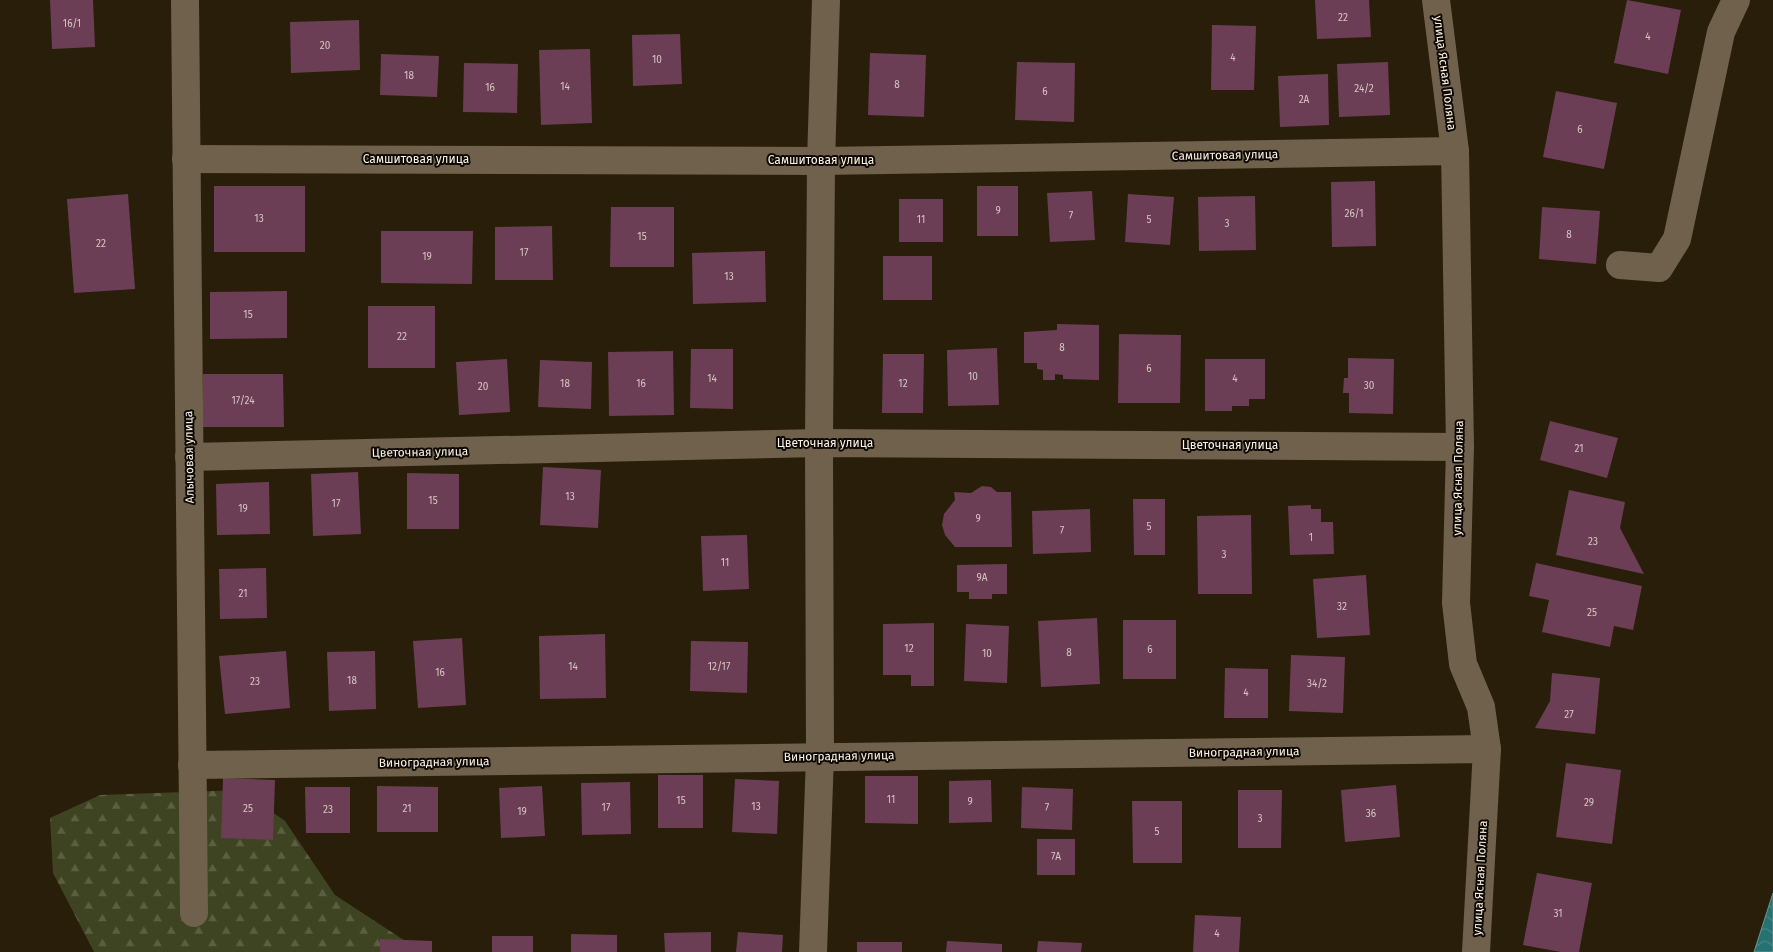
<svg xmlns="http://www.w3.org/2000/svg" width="1773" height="952" viewBox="0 0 1773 952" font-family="'Fira Sans',sans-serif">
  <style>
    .forest { fill: url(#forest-firs) }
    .water { fill: url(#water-waves); stroke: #669895 }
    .building { fill: #6c3e55 }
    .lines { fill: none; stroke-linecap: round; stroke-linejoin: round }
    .minor { stroke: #6f614b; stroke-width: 28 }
    .labels { text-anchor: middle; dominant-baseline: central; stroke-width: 4; stroke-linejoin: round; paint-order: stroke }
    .number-label { font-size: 10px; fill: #d6c5c2 }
    .street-label { font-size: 12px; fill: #faf2e6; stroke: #0e0903 }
  </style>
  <defs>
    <pattern id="forest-firs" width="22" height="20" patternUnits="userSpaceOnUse" patternTransform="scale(1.25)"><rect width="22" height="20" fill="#3e4321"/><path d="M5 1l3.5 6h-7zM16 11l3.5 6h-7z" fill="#5b5f41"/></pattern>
    <pattern id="water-waves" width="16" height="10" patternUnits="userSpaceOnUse" patternTransform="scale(1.25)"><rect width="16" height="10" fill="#277172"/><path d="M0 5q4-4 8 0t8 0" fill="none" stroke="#478686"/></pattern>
  </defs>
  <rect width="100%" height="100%" fill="#291e09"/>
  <path class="forest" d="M241 790 285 821 335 895 422 952H94L53 873 50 818 100 795Z"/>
  <path class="water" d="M1773 893V952H1754Z"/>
  <g class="building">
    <path d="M50 0H93L95 47 52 49Z"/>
    <path d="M1315 0H1369L1371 37 1317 39Z"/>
    <path d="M1627 0 1681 10 1668 74 1614 63Z"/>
    <path d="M359 20 360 70 291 73 290 22Z"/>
    <path d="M1212 25 1256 26 1254 90H1211Z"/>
    <path d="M680 34 682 84 633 86 632 35Z"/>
    <path d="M590 49 592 123 541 125 539 50Z"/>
    <path d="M870 53 926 55 924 117 868 115Z"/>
    <path d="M381 54 439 56 437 97 380 95Z"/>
    <path d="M1017 62 1075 63 1074 122 1015 120Z"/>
    <path d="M1388 62 1390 115 1339 117 1337 64Z"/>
    <path d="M464 63 518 64 517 113 463 112Z"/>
    <path d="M1328 74 1329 125 1280 127 1278 76Z"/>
    <path d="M1556 91 1617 103 1604 169 1543 157Z"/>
    <path d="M1375 181 1376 246 1332 247 1331 182Z"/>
    <rect x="214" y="186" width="91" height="66"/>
    <rect x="977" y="186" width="41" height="50"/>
    <path d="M1092 191 1095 240 1050 242 1047 193Z"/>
    <path d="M128 194 135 289 74 293 67 199Z"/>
    <path d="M1128 194 1174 197 1170 245 1125 242Z"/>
    <path d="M1255 196 1256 250 1199 251 1198 197Z"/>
    <rect x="899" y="199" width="44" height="43"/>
    <path d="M611 207H674V267H610Z"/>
    <path d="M1542 207 1600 211 1596 264 1539 259Z"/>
    <path d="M552 226 553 280H495V227Z"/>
    <path d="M381 231H473L472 284 381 283Z"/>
    <path d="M765 251 766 302 693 304 692 253Z"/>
    <rect x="883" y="256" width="49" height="44"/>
    <path d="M287 291V338L210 339V292Z"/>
    <rect x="368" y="306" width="67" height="62"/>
    <path d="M1057 324 1099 325V380L1063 379V375L1055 374V380H1043V370L1037 369V363H1024V332L1057 330Z"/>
    <path d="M1119 334 1181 335 1180 403H1118Z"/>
    <path d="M997 348 999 405 948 406 947 350Z"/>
    <path d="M691 349H733V409L690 408Z"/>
    <path d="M673 351 674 415 609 416 608 352Z"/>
    <path d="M883 354H924L923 413H882Z"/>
    <path d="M1348 358 1394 359 1393 414 1349 413V393H1343L1344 378H1348Z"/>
    <path d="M507 359 510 412 459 415 456 362Z"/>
    <path d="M1205 359H1265V399H1249V406H1232V411H1205Z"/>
    <path d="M540 360 592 362 591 409 538 407Z"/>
    <path d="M203 374H283L284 427H203Z"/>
    <path d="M1550 421 1618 438 1607 478 1540 460Z"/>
    <path d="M543 467 601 470 598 528 540 525Z"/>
    <path d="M358 472 361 534 313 536 311 474Z"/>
    <path d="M407 473 459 474V529H407Z"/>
    <path d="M269 482 270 534 217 535 216 484Z"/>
    <path d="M982 486 991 487 997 492H1011L1012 547H955L945 535 942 525 944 514 955 500 954 492 971 493Z"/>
    <path d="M1569 490 1625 502 1620 528 1644 574 1556 555Z"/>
    <path d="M1133 499H1165V555H1134Z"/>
    <path d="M1311 505V509H1321V522H1333L1334 554 1290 555 1288 506Z"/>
    <path d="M1090 509 1091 552 1033 554 1032 511Z"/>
    <path d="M1251 515 1252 594H1198L1197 516Z"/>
    <path d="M747 535 749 589 703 591 701 536Z"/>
    <path d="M1536 563 1642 586 1633 630 1614 626 1610 647 1542 632 1549 600 1529 596Z"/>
    <path d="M1007 564V594H992V599H969V592H957V565Z"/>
    <path d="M266 568 267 618 220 619 219 569Z"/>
    <path d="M1366 575 1370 635 1317 638 1313 579Z"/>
    <path d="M1097 618 1100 684 1041 687 1038 621Z"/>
    <rect x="1123" y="620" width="53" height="59"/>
    <path d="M934 623V686H911V675H883V624Z"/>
    <path d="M966 624 1009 626 1007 683 964 681Z"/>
    <path d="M605 634 606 698 540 699 539 636Z"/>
    <path d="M462 638 466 705 418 708 413 641Z"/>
    <path d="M691 641 748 642 747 693 690 691Z"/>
    <path d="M286 651 290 708 225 714 219 656Z"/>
    <path d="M375 651 376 709 329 711 327 652Z"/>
    <path d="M1291 655 1345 657 1343 713 1289 711Z"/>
    <path d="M1225 668 1268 669V718H1224Z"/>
    <path d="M1552 673 1600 678 1595 734 1535 728 1550 701Z"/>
    <path d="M1566 763 1621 770 1612 844 1556 837Z"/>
    <rect x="658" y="775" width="45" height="53"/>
    <path d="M865 776H918V824L865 823Z"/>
    <path d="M223 778 275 780 273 840 221 838Z"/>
    <path d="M735 779 779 781 777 834 732 832Z"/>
    <path d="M991 780 992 822 949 823V781Z"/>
    <path d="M630 782 631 834 582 835 581 783Z"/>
    <path d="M1396 785 1400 837 1345 842 1341 790Z"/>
    <path d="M377 786 438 787V832H377Z"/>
    <path d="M542 786 545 836 501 838 499 788Z"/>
    <path d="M305 787H350V833H306Z"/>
    <path d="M1022 787 1073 789 1072 830 1021 828Z"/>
    <path d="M1238 790H1282L1281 848H1238Z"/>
    <path d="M1132 801H1182V863H1133Z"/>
    <rect x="1037" y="839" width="38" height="36"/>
    <path d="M1537 873 1592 883 1579 952H1561L1523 945Z"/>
    <path d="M1195 915 1241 917 1239 952H1193Z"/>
    <path d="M711 932V952H665L664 933Z"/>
    <path d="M738 932 783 935 782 952H736Z"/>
    <path d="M571 934 617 935V952H571Z"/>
    <rect x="492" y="936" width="41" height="16"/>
    <path d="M380 939 432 941V952H380Z"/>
    <path d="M947 941 1002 944V952H946Z"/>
    <path d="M1038 941 1082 943 1081 952H1037Z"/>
    <rect x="857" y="942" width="45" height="10"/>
  </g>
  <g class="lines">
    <g class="minor">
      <path d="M185 0 194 913"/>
      <path d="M1436 0 1455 151 1460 447 1456 603 1463 664 1481 707 1487 749 1476 952"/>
      <path d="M186 159 821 161 1455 151"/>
      <path d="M1620 265 1659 268 1677 239 1721 32 1736 0"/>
      <path d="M189 457 819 443 1460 447"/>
      <path d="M192 765 1487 749"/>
      <path d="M813 952 820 756 819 443 821 161 826 0"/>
    </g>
  </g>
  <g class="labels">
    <g class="number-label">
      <text x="1343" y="18">22</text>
      <text x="72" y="24">16/1</text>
      <text x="1648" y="37">4</text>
      <text x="325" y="46">20</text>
      <text x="1233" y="58">4</text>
      <text x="657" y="60">10</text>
      <text x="409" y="76">18</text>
      <text x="897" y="85">8</text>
      <text x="565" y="87">14</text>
      <text x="490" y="88">16</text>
      <text x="1364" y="89">24/2</text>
      <text x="1045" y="92">6</text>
      <text x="1304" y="100">2А</text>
      <text x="1580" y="130">6</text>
      <text x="998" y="211">9</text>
      <text x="1354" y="214">26/1</text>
      <text x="1071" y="216">7</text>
      <text x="259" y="219">13</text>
      <text x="921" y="220">11</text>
      <text x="1149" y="220">5</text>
      <text x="1227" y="224">3</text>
      <text x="1569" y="235">8</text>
      <text x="642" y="237">15</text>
      <text x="101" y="244">22</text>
      <text x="524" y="253">17</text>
      <text x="427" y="257">19</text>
      <text x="729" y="277">13</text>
      <text x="248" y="315">15</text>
      <text x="402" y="337">22</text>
      <text x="1062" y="348">8</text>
      <text x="1149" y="369">6</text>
      <text x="973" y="377">10</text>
      <text x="712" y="379">14</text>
      <text x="1235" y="379">4</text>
      <text x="565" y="384">18</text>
      <text x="641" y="384">16</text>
      <text x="903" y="384">12</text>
      <text x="1369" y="386">30</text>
      <text x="483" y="387">20</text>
      <text x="243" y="401">17/24</text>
      <text x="1579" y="449">21</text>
      <text x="570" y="497">13</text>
      <text x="433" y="501">15</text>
      <text x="336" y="504">17</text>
      <text x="243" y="509">19</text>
      <text x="978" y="519">9</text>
      <text x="1149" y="527">5</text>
      <text x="1062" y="531">7</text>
      <text x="1311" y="538">1</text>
      <text x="1593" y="542">23</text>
      <text x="1224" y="555">3</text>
      <text x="725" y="563">11</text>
      <text x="982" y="578">9А</text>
      <text x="243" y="594">21</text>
      <text x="1342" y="607">32</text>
      <text x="1592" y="613">25</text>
      <text x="909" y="649">12</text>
      <text x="1150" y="650">6</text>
      <text x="1069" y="653">8</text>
      <text x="987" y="654">10</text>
      <text x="573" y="667">14</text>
      <text x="719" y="667">12/17</text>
      <text x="440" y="673">16</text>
      <text x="352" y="681">18</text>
      <text x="255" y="682">23</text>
      <text x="1317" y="684">34/2</text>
      <text x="1246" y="693">4</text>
      <text x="1569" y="715">27</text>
      <text x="891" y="800">11</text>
      <text x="681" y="801">15</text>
      <text x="970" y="802">9</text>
      <text x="1589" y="803">29</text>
      <text x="756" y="807">13</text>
      <text x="606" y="808">17</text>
      <text x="1047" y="808">7</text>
      <text x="248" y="809">25</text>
      <text x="407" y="809">21</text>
      <text x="328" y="810">23</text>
      <text x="522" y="812">19</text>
      <text x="1371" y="814">36</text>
      <text x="1260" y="819">3</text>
      <text x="1157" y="832">5</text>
      <text x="1056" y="857">7А</text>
      <text x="1558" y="914">31</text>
      <text x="1217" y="934">4</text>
    </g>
    <g class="street-label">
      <text transform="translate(1445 73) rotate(83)">улица Ясная Поляна</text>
      <text transform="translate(1225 155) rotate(-1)">Самшитовая улица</text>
      <text x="416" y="159">Самшитовая улица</text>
      <text x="821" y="160">Самшитовая улица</text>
      <text x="825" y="443">Цветочная улица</text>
      <text x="1230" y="445">Цветочная улица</text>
      <text transform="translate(420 452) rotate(-1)">Цветочная улица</text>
      <text transform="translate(189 457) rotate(-91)">Алычовая улица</text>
      <text transform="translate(1458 478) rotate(-89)">улица Ясная Поляна</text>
      <text transform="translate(1244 752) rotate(-1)">Виноградная улица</text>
      <text transform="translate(839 756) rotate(-1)">Виноградная улица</text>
      <text transform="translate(434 762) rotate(-1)">Виноградная улица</text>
      <text transform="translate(1480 878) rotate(-87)">улица Ясная Поляна</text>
    </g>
  </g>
</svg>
